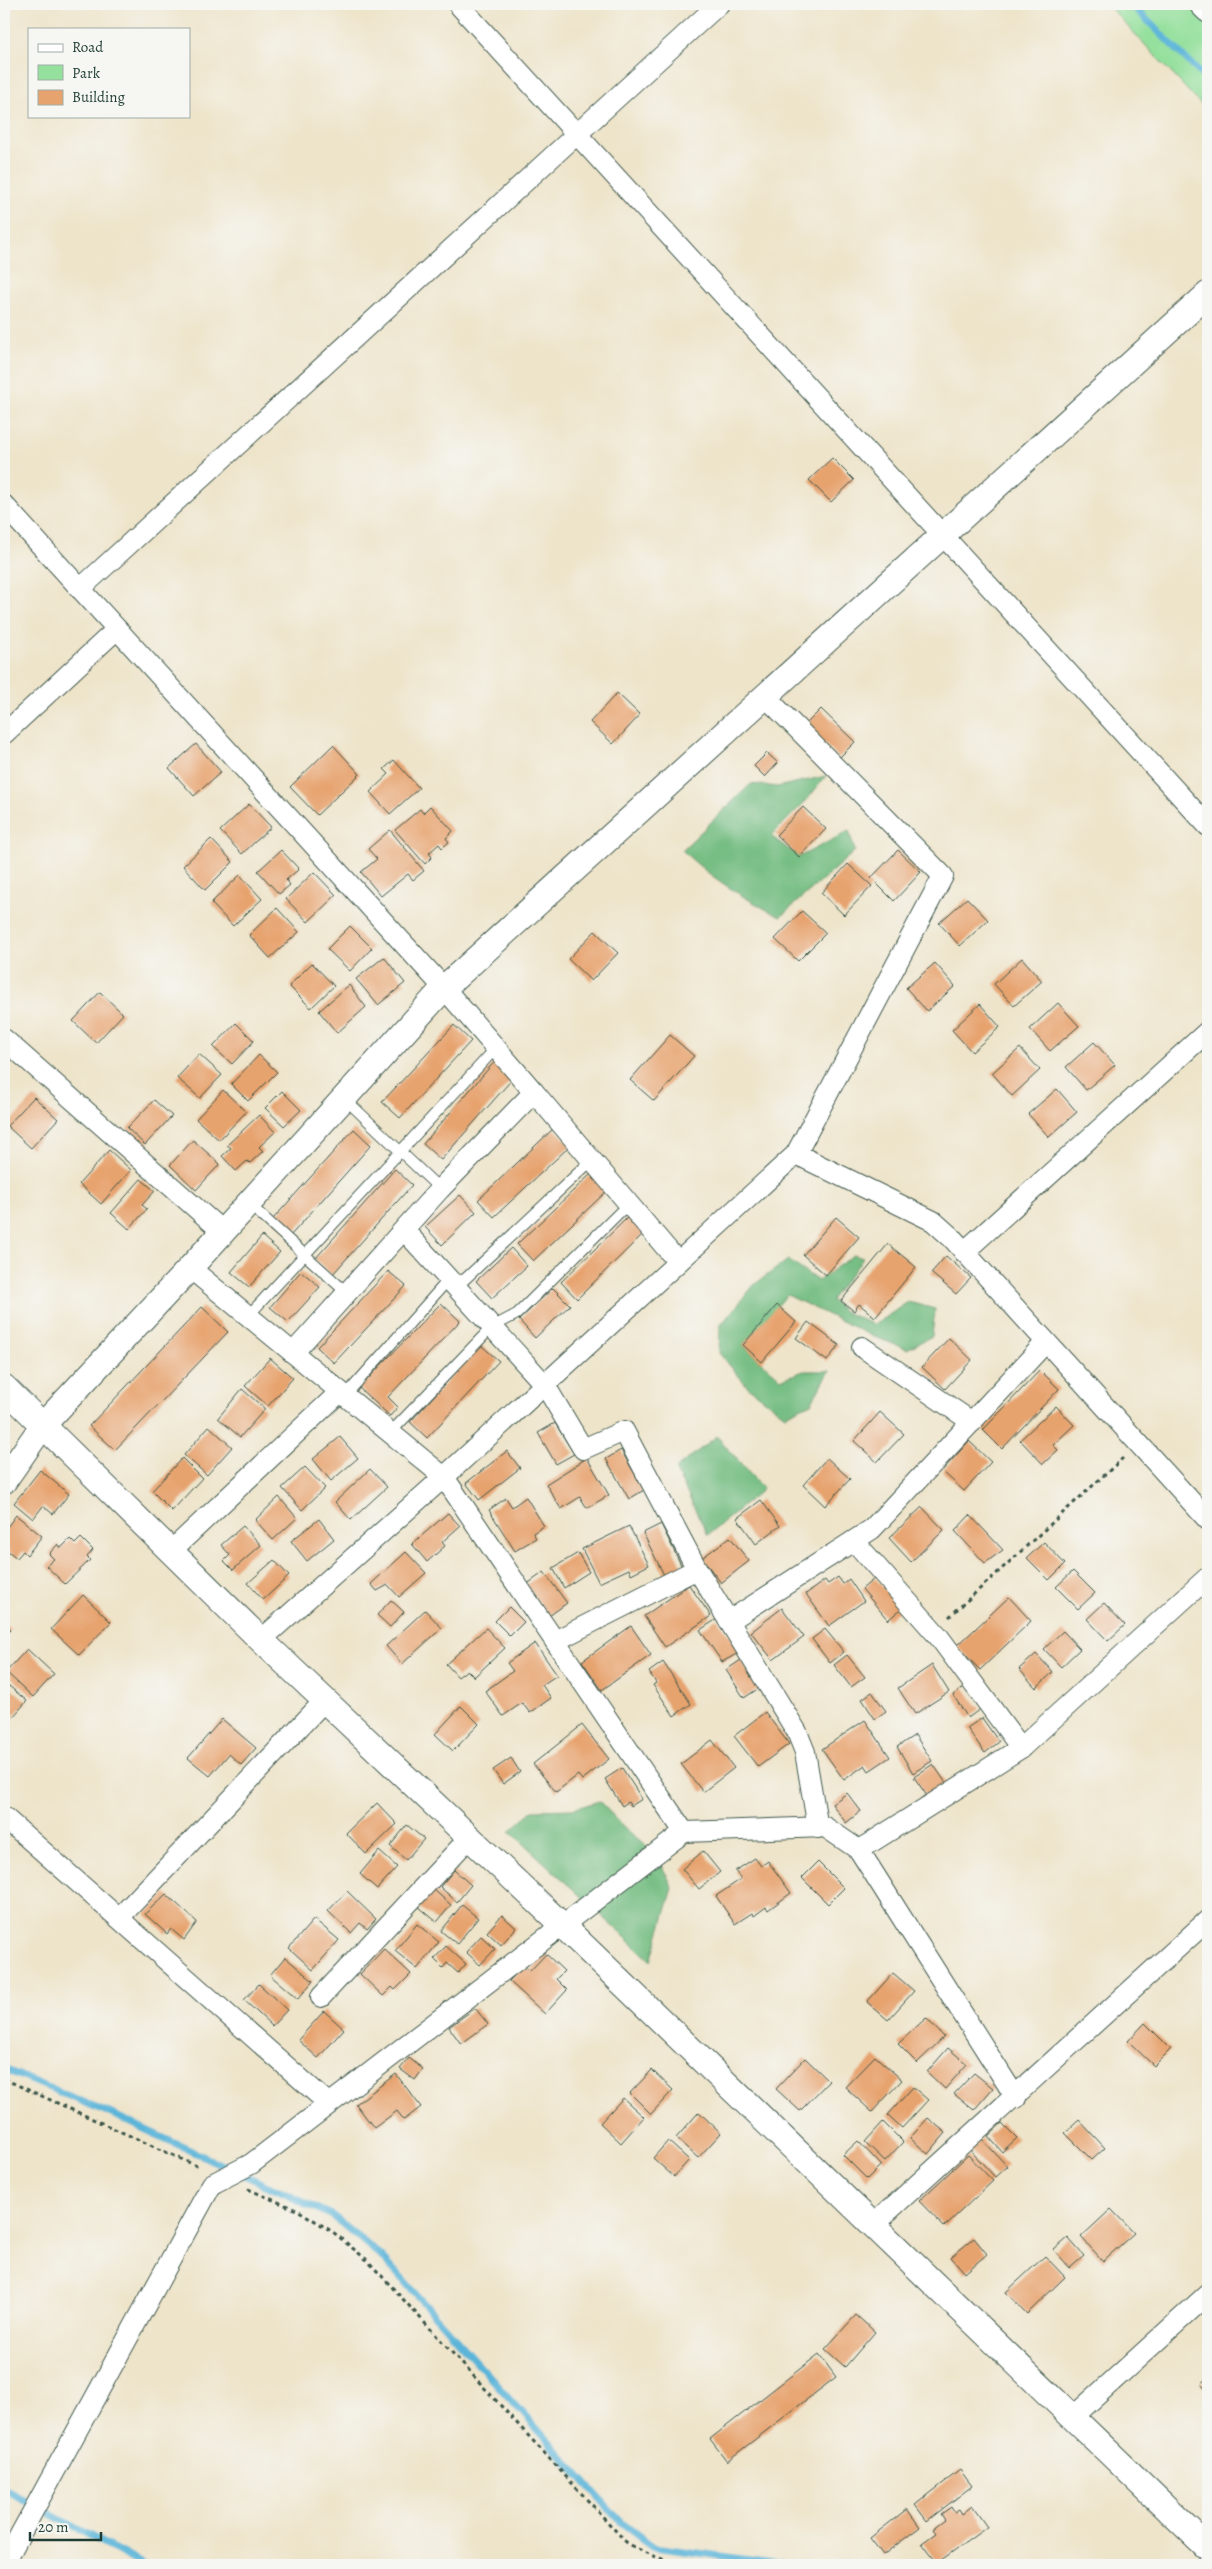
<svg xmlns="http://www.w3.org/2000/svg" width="1212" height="2569" viewBox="0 0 1212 2569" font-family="Alegreya,serif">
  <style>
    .green { fill: #94e09c; stroke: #5a8e68 }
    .forest { fill: #77be84; stroke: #4b7e5c }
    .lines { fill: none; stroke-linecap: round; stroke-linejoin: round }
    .stream { stroke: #5bb5d9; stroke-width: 7 }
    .building { fill: #e7a36e }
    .service-casing { stroke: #3e564a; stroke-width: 12 }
    .minor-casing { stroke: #3e564a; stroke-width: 22 }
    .tertiary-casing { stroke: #3e564a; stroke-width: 27 }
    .path { stroke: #3e564a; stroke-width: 3; stroke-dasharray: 4 4; stroke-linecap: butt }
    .service { stroke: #fff; stroke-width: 10 }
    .minor { stroke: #fff; stroke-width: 20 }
    .tertiary { stroke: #fff; stroke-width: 25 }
  </style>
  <rect width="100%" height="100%" fill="#f6f6f2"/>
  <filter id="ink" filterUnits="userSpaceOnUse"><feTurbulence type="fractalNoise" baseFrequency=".02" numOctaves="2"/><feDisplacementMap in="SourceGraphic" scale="10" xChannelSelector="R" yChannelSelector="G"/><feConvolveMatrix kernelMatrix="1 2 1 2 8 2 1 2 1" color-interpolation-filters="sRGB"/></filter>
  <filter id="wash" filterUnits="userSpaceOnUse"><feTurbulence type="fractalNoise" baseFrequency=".0096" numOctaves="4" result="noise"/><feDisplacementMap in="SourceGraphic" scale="20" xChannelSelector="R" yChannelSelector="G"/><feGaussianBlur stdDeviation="1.12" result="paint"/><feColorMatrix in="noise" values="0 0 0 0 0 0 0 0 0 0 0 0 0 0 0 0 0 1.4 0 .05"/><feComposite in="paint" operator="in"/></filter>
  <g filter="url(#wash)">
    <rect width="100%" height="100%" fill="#eee4ca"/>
    <path class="green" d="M1107 4H1202L1208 10V112Z"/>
    <g class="forest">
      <path d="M826 776 806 801 771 836 799 857 849 831 855 851 780 917C745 898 711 879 682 850L751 784 777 787Z"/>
      <path d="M853 1255 863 1258 831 1300 845 1312 874 1325 908 1302 935 1309 932 1336 907 1349 872 1336 787 1295 743 1345 781 1379 804 1371H830L811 1403 785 1415 749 1388 719 1353 720 1326 755 1284 788 1260 818 1281Z"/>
      <path d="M717 1436 763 1489 708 1535 675 1469Z"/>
      <path d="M599 1801 625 1828 656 1854 673 1888 651 1961 510 1831 533 1810 574 1809Z"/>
    </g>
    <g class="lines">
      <g class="stream">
        <path d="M1131 4 1208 81"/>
        <path d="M4 2069 105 2111 333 2216 383 2258 622 2523 654 2547 788 2565"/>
        <path d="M4 2489 144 2565"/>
      </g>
    </g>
    <g id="blocks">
      <g class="building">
        <path d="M832 458 854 480 831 502 809 480Z"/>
        <path d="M617 693 640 715 613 744 590 722Z"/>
        <path d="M821 709 855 742 839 758 805 725Z"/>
        <path d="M196 744 221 772 194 796 169 768Z"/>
        <path d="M333 745 360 774 317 815 290 787Z"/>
        <path d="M767 753 778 763 765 777 754 766Z"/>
        <path d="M394 760 419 788 390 814 370 792 389 774 384 769Z"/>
        <path d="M249 804 271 827 242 854 220 831Z"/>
        <path d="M430 806 453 831 446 838 449 842 442 848 439 844 429 853 432 857 425 864 395 830 420 809 423 813Z"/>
        <path d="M803 807 826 829 799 857 776 835Z"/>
        <path d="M390 830 424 871 413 880 408 874 381 896 361 872 377 859 368 849Z"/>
        <path d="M211 839 233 862 205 890 183 866Z"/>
        <path d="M281 850 299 869 286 880 290 885 279 894 258 871Z"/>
        <path d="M898 850 921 872 894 901 871 878Z"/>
        <path d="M848 864 872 886 844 915 821 893Z"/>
        <path d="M314 872 336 895 308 922 286 899Z"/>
        <path d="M240 875 262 899 233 926 211 903Z"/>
        <path d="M967 898 988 920 960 946 939 923Z"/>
        <path d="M277 908 299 932 270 958 249 935Z"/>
        <path d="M802 911 826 933 798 961 775 939Z"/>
        <path d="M350 926 372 948 350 971 327 949Z"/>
        <path d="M595 931 618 953 591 981 568 959Z"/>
        <path d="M384 957 405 983 378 1005 356 979Z"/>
        <path d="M1022 958 1042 981 1014 1006 994 984Z"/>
        <path d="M312 963 334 986 311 1008 289 986Z"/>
        <path d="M935 963 955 986 927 1011 906 988Z"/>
        <path d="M349 985 366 1007 337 1033 319 1011Z"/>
        <path d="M100 992 123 1014 96 1043 73 1021Z"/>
        <path d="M1058 1003 1079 1026 1050 1051 1030 1029Z"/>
        <path d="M980 1004 1000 1027 972 1052 952 1030Z"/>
        <path d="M236 1023 254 1041 232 1064 213 1047Z"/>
        <path d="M454 1025 471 1041 400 1118 382 1102Z"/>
        <path d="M670 1035 694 1056 654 1101 630 1080Z"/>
        <path d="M1094 1042 1115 1065 1086 1090 1066 1067Z"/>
        <path d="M1020 1048 1040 1070 1012 1096 992 1073Z"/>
        <path d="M199 1054 222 1075 200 1098 177 1078Z"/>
        <path d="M259 1055 277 1072 248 1101 231 1084Z"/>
        <path d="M496 1060 515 1076 441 1160 423 1144Z"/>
        <path d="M1057 1089 1077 1112 1049 1137 1028 1114Z"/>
        <path d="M223 1090 246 1112 219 1140 196 1119Z"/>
        <path d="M282 1091 301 1110 284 1126 265 1108Z"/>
        <path d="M34 1097 58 1119 31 1148 7 1126Z"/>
        <path d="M154 1100 172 1116 145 1145 127 1128Z"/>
        <path d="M259 1115 275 1132 259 1147 263 1151 250 1163 247 1161 236 1171 222 1156 231 1148 227 1145Z"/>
        <path d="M554 1128 571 1145 494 1217 478 1200Z"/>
        <path d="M354 1129 371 1145 291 1235 273 1219Z"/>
        <path d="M193 1140 220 1164 196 1190 170 1165Z"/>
        <path d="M109 1150 131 1170 101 1204 79 1184Z"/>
        <path d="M395 1169 412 1185 332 1275 315 1259Z"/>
        <path d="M593 1172 609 1189 533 1261 517 1244Z"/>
        <path d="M141 1179 155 1191 142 1205 147 1209 129 1229 111 1213Z"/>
        <path d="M460 1195 476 1212 442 1245 425 1227Z"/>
        <path d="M629 1216 644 1233 577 1299 561 1282Z"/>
        <path d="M836 1217 859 1237 826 1275 803 1255Z"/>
        <path d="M262 1236 280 1252 249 1287 231 1272Z"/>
        <path d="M888 1244 916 1267 875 1317 859 1304 854 1311 841 1301Z"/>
        <path d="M511 1248 527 1266 492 1298 476 1281Z"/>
        <path d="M946 1256 971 1278 956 1294 931 1273Z"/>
        <path d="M301 1271 320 1287 288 1322 270 1307Z"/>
        <path d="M388 1271 406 1286 334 1363 317 1347Z"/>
        <path d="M553 1288 570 1305 535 1338 519 1320Z"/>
        <path d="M441 1303 460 1321 388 1397 398 1407 390 1416 359 1388Z"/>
        <path d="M777 1305 796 1322 762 1362 743 1345Z"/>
        <path d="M202 1307 228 1332 115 1450 89 1426Z"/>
        <path d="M808 1322 839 1345 827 1361 796 1338Z"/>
        <path d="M949 1338 972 1360 945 1389 922 1367Z"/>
        <path d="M481 1345 499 1361 427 1438 410 1422Z"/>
        <path d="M270 1358 293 1378 268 1406 245 1386Z"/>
        <path d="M1040 1370 1059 1389 1002 1449 983 1430Z"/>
        <path d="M242 1389 265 1409 240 1437 218 1418Z"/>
        <path d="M1056 1406 1074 1425 1053 1445 1058 1450 1043 1464 1020 1440Z"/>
        <path d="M880 1412 904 1434 877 1462 854 1441Z"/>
        <path d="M555 1423 574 1454 556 1464 538 1433Z"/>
        <path d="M209 1426 232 1447 207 1475 184 1455Z"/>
        <path d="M340 1437 358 1458 331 1481 313 1459Z"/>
        <path d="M969 1441 991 1462 964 1491 942 1471Z"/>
        <path d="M621 1450 644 1490 629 1499 606 1459Z"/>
        <path d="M507 1451 520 1468 479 1500 466 1483Z"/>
        <path d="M182 1458 202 1478 172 1511 152 1491Z"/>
        <path d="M587 1458 609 1495 587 1508 580 1497 561 1509 546 1484Z"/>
        <path d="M827 1458 850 1479 825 1506 803 1485Z"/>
        <path d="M305 1467 325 1488 302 1510 282 1488Z"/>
        <path d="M370 1469 387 1487 351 1520 335 1502Z"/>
        <path d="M40 1470 69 1494 53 1514 43 1506 33 1519 14 1503Z"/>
        <path d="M279 1497 297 1518 273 1540 255 1520Z"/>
        <path d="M526 1497 544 1526 533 1533 536 1538 515 1551 489 1510 506 1498 512 1507Z"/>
        <path d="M761 1500 780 1526 756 1544 737 1518Z"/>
        <path d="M922 1507 944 1530 911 1562 889 1538Z"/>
        <path d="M448 1513 460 1526 442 1542 445 1546 427 1562 412 1544Z"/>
        <path d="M16 1515 42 1536 27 1555 23 1551 17 1558 4 1548V1531Z"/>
        <path d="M970 1515 1003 1550 985 1563 955 1531Z"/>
        <path d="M319 1519 334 1539 307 1561 291 1541Z"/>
        <path d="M661 1524 682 1567 664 1575 643 1533Z"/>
        <path d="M243 1526 261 1545 233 1570 224 1561 230 1555 221 1545Z"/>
        <path d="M629 1526 649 1565 631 1574 629 1569 599 1583 582 1549Z"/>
        <path d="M730 1537 749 1561 721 1583 702 1558Z"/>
        <path d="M81 1538 93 1550 87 1557 90 1560 65 1584 46 1566 54 1559 49 1554 58 1544 61 1548 70 1539 75 1544Z"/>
        <path d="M1044 1542 1065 1564 1049 1580 1027 1558Z"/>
        <path d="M406 1552 426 1573 399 1597 388 1585 377 1591 371 1584Z"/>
        <path d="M578 1553 589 1572 564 1588 553 1568Z"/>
        <path d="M274 1560 289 1576 263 1600 248 1583Z"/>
        <path d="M1073 1571 1095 1593 1078 1609 1056 1587Z"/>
        <path d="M544 1572 567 1603 549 1616 526 1585Z"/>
        <path d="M838 1577 843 1584 849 1579 864 1601 829 1626 806 1594 825 1580 828 1584Z"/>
        <path d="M875 1578 901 1609 888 1620 862 1589Z"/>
        <path d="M689 1585 711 1616 665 1647 644 1616Z"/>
        <path d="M83 1595 111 1622 79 1655 51 1629Z"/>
        <path d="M1009 1597 1031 1621 980 1670 957 1646Z"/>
        <path d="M391 1600 404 1612 390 1627 377 1615Z"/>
        <path d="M1104 1603 1125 1625 1108 1641 1087 1619Z"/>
        <path d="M509 1607 524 1622 510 1636 495 1621Z"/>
        <path d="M782 1608 804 1637 773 1660 751 1632Z"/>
        <path d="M425 1610 442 1628 402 1664 386 1646Z"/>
        <path d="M717 1619 742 1651 722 1662 700 1630Z"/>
        <path d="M4 1623 11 1629 4 1636Z"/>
        <path d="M631 1626 651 1655 602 1690 582 1661Z"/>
        <path d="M486 1628 505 1648 474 1677 467 1670 458 1677 446 1664Z"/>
        <path d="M825 1629 844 1652 830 1663 812 1639Z"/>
        <path d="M1063 1631 1080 1649 1061 1667 1044 1649Z"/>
        <path d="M535 1643 557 1675 542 1685 551 1698 530 1713 522 1703 503 1716 485 1691 513 1671 507 1663Z"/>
        <path d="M27 1649 54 1674 33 1697 6 1672Z"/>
        <path d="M1036 1654 1053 1672 1036 1688 1019 1669Z"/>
        <path d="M847 1655 865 1677 851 1687 834 1665Z"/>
        <path d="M741 1660 759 1688 744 1698 726 1670Z"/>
        <path d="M663 1662 691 1704 674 1716 653 1685 656 1683 649 1672Z"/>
        <path d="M932 1665 949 1692 915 1714 898 1688Z"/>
        <path d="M9 1686 27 1701 4 1727V1692Z"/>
        <path d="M964 1687 980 1709 968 1718 953 1695Z"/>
        <path d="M872 1692 886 1711 875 1719 862 1699Z"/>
        <path d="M461 1706 479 1724 453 1751 435 1734Z"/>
        <path d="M765 1712 789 1744 758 1767 734 1736Z"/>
        <path d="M982 1718 999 1742 985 1753 967 1728Z"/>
        <path d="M222 1719 256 1748 241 1765 229 1754 210 1776 188 1758Z"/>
        <path d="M865 1720 890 1757 869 1771 865 1765 844 1780 822 1749Z"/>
        <path d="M582 1725 609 1759 582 1780 578 1775 556 1792 533 1764Z"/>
        <path d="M915 1735 932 1761 913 1773 897 1747Z"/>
        <path d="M712 1740 734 1768 703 1792 681 1764Z"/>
        <path d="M511 1758 520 1772 503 1784 493 1770Z"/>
        <path d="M933 1764 946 1783 927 1796 914 1777Z"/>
        <path d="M622 1768 642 1799 631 1806 628 1802 622 1806 605 1779Z"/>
        <path d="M847 1793 861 1811 846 1823 832 1804Z"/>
        <path d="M377 1803 397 1824 366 1854 346 1833Z"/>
        <path d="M407 1825 424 1839 406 1860 390 1846Z"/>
        <path d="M379 1851 397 1867 377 1889 360 1874Z"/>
        <path d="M703 1851 720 1872 699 1889 682 1869Z"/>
        <path d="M755 1858 761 1866 768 1861 791 1893 768 1910 766 1907 754 1916 752 1913 735 1924 716 1896 741 1879 735 1871Z"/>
        <path d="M818 1862 844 1888 828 1904 802 1878Z"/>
        <path d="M454 1870 471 1885 457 1902 440 1887Z"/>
        <path d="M434 1890 451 1905 437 1922 419 1907Z"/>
        <path d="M347 1891 376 1919 367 1929 360 1923 351 1933 328 1911Z"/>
        <path d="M166 1894 197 1922 184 1940 171 1929 167 1934 145 1914Z"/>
        <path d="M462 1905 478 1918 457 1944 441 1931Z"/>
        <path d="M502 1915 516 1928 501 1945 487 1932Z"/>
        <path d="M314 1919 339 1940 313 1970 289 1948Z"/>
        <path d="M417 1924 439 1942 417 1969 395 1951Z"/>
        <path d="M481 1936 495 1949 480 1965 466 1952Z"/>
        <path d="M446 1946 466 1964 458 1973 447 1963 443 1968 434 1959Z"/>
        <path d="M384 1949 411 1974 395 1990 392 1987 383 1996 360 1974Z"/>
        <path d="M546 1954 564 1971 556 1979 567 1990 545 2014 509 1981 524 1966 530 1971Z"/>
        <path d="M285 1957 313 1981 298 1999 270 1975Z"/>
        <path d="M893 1973 914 1991 888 2020 867 2002Z"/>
        <path d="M259 1984 287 2010 272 2026 244 2000Z"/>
        <path d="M475 2008 488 2024 461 2044 449 2027Z"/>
        <path d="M324 2011 344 2029 318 2058 298 2040Z"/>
        <path d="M926 2018 944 2037 917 2063 898 2044Z"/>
        <path d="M1145 2023 1171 2049 1154 2066 1128 2041Z"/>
        <path d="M948 2048 967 2064 945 2089 927 2072Z"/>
        <path d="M875 2056 902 2080 872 2112 845 2087Z"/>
        <path d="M409 2058 423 2069 415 2080 400 2069Z"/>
        <path d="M805 2058 829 2081 800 2111 776 2089Z"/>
        <path d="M652 2070 673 2090 651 2114 630 2093Z"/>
        <path d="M974 2073 993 2088 974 2110 954 2094Z"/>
        <path d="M396 2074 421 2107 404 2120 397 2111 374 2128 356 2104Z"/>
        <path d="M913 2087 928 2100 902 2128 888 2115Z"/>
        <path d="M623 2098 644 2117 621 2143 600 2123Z"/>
        <path d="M699 2112 721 2133 698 2158 676 2138Z"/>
        <path d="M928 2118 946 2133 928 2154 910 2138Z"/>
        <path d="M1079 2120 1105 2148 1092 2160 1065 2133Z"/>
        <path d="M883 2122 903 2142 885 2161 865 2142Z"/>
        <path d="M1002 2123 1017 2138 1002 2152 988 2136Z"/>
        <path d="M982 2139 1007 2166 995 2177 970 2150Z"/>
        <path d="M668 2141 689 2160 674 2177 653 2158Z"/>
        <path d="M858 2141 881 2165 867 2179 843 2155Z"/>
        <path d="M968 2155 993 2181 944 2227 919 2201Z"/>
        <path d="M1111 2209 1134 2233 1103 2261 1081 2237Z"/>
        <path d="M974 2238 987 2254 965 2273 951 2257Z"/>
        <path d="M1068 2238 1084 2256 1070 2268 1054 2250Z"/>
        <path d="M1045 2256 1065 2277 1027 2314 1006 2292Z"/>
        <path d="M856 2315 875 2332 845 2367 825 2349Z"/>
        <path d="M819 2354 836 2377 727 2461 710 2439Z"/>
        <path d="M1208 2378V2392L1201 2384Z"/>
        <path d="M960 2470 972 2486 927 2521 915 2505Z"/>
        <path d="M972 2506 987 2527 937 2563 922 2543 936 2533 933 2529 945 2520 941 2514 951 2507 954 2512 959 2509 962 2514Z"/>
        <path d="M907 2509 920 2527 883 2555 870 2538Z"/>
      </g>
    </g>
  </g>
  <g filter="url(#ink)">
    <use href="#blocks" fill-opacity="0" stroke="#3e564a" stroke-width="1"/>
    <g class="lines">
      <defs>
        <g id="service">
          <path d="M344 1098 440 1189"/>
          <path d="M249 1204 347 1293"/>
          <path d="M248 1316 496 1048"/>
          <path d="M345 1396 449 1279 464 1280 592 1160"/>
          <path d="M390 1433 492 1327 517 1314 629 1203"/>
        </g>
        <g id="minor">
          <path d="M458 4 1208 826"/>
          <path d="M4 505 444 988 534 1092"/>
          <path d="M80 589 719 4"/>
          <path d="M4 734 117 629"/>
          <path d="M4 1039 223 1232"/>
          <path d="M796 1154 933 1221 952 1238 1208 1520"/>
          <path d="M404 1230 545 1385 583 1449 624 1431 697 1569 797 1732 805 1752 818 1828"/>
          <path d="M964 1252 1208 1031"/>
          <path d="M190 1268 444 1477 684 1832"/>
          <path d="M862 1347 972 1422"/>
          <path d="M293 1353 440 1189 534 1092 678 1262"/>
          <path d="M854 1541 939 1637 1021 1748"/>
          <path d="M171 1551 340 1392"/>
          <path d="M729 1621 872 1529 1046 1342"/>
          <path d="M261 1640 444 1477 796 1154 943 876 765 696"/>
          <path d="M555 1641 697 1569"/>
          <path d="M4 1817 329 2104"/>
          <path d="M859 1850 1021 1748 1208 1577"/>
          <path d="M119 1918 325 1700"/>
          <path d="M321 1997 470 1837"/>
          <path d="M874 2224 1208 1920"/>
          <path d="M1073 2417 1208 2294"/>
          <path d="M4 2564 212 2184 251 2164 684 1832 825 1827 859 1850 1016 2098"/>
        </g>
        <g id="tertiary">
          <path d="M1202 4 1208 10"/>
          <path d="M4 1387 261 1640 563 1926 1208 2548"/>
          <path d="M4 1481 43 1425 190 1268 444 988 1208 294"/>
        </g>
      </defs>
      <use href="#service" class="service-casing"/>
      <use href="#minor" class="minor-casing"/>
      <use href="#tertiary" class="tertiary-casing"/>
      <g class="path">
        <path d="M949 1617 1123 1458"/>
        <path d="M4 2079 199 2167"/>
        <path d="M248 2189 299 2211 333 2232 367 2260 626 2542C647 2555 666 2562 691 2565"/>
      </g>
      <use href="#service" class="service"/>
      <use href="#minor" class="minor"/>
      <use href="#tertiary" class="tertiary"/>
    </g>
  </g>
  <rect width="1212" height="2569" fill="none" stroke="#f6f6f2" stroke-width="20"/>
  <rect x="28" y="28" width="162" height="90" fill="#f6f6f2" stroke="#a0aca6"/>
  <rect x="38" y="44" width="25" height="8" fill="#ffffff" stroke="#a0aca6"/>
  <text x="72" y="52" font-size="15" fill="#1f3d34">Road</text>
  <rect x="38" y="65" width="25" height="15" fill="#94e09c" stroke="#a0aca6"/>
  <text x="72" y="78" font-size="15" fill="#1f3d34">Park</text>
  <rect x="38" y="90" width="25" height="15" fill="#e7a36e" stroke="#a0aca6"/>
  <text x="72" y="102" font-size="15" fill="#1f3d34">Building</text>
  <path d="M30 2532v8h71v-8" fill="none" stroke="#1f3d34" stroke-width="2.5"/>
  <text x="38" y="2532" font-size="15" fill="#1f3d34" stroke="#f6f6f2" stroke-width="4" paint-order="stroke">20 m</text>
</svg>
